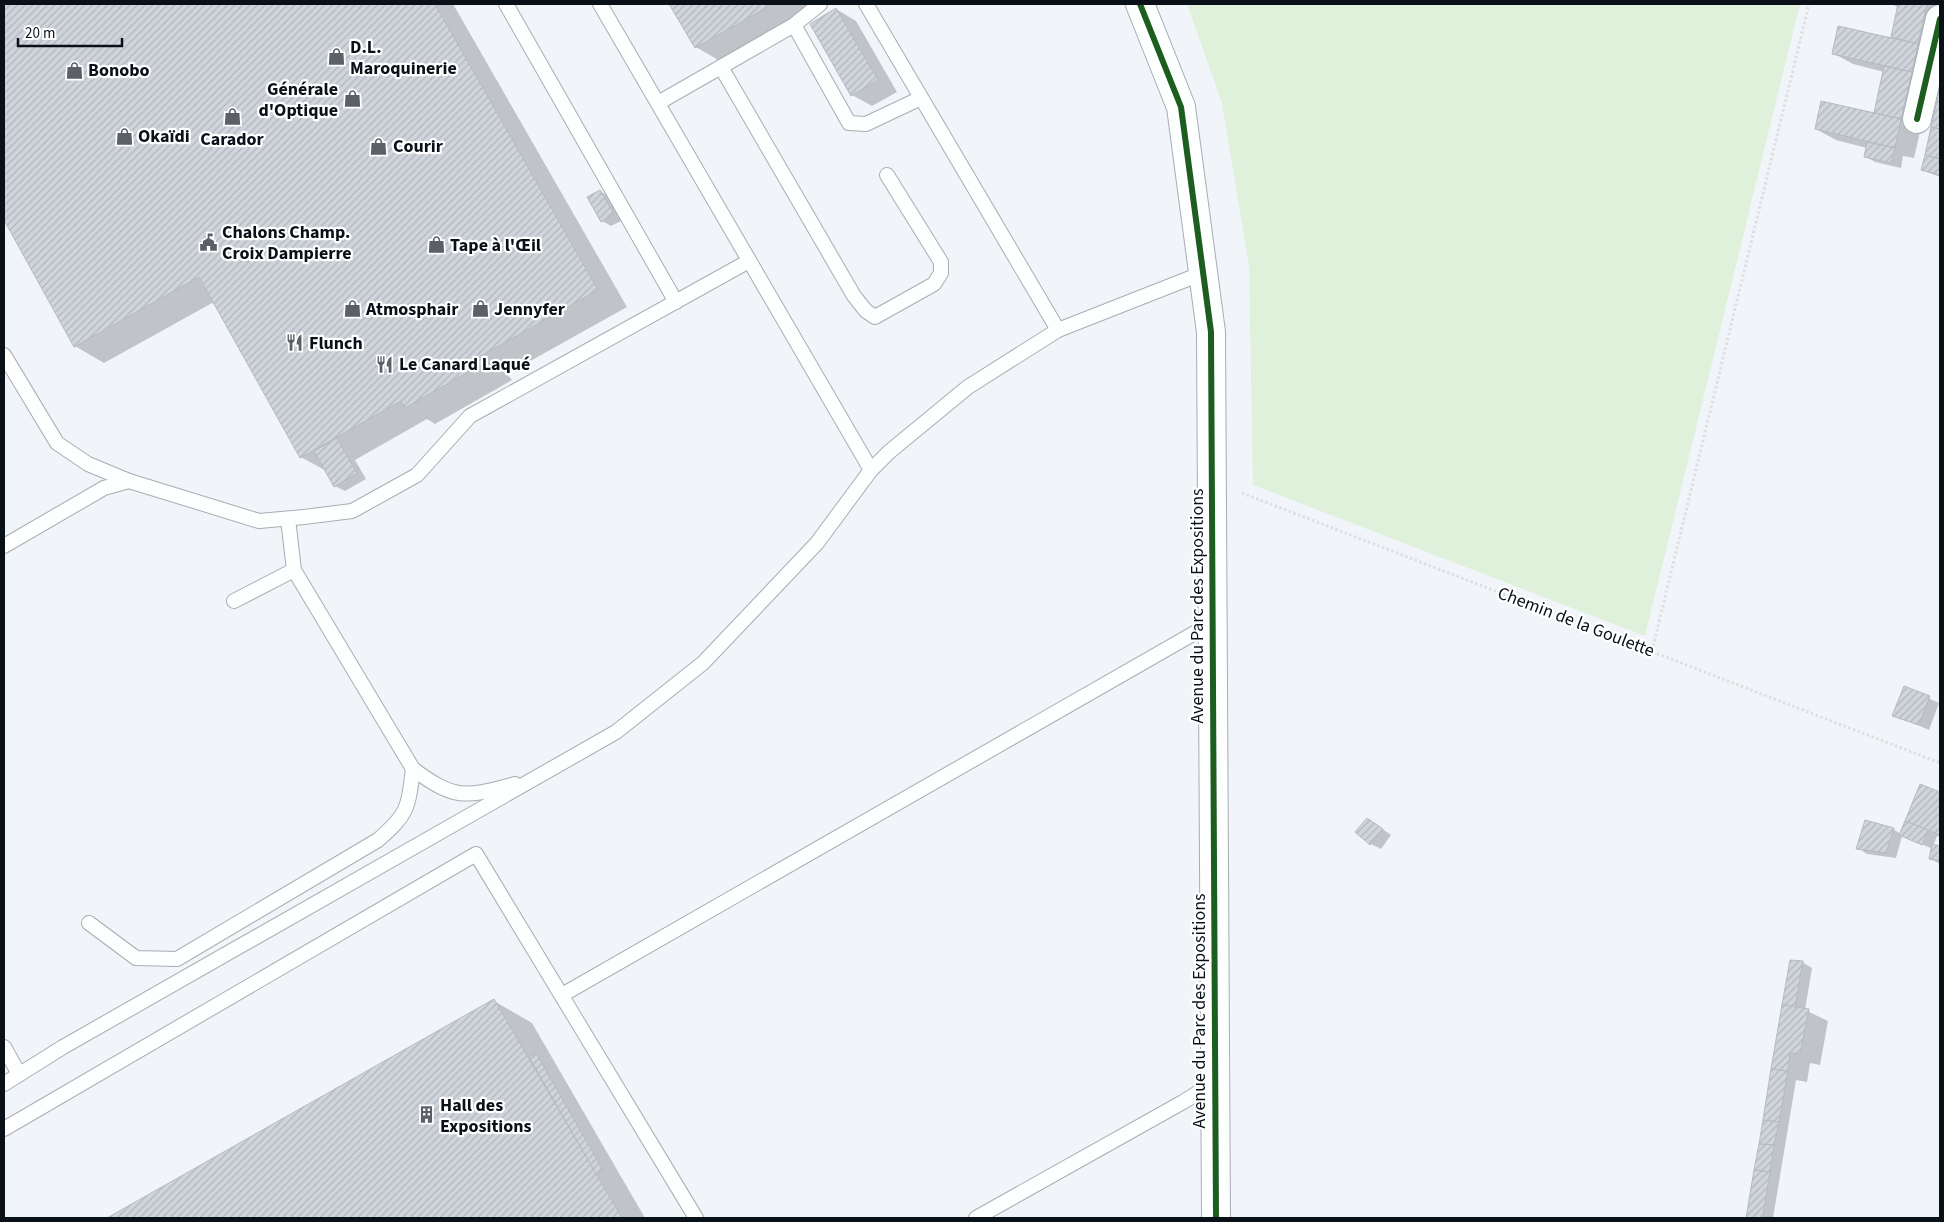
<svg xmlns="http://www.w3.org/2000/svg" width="1944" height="1222" viewBox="0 0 1944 1222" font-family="'Source Sans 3',sans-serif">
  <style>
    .grass { fill: #dff0db }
    .shadow { fill: #0003 }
    .building { fill: url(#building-hatch); stroke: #b5bac1 }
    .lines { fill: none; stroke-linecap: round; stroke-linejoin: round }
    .lane-casing { stroke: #a8adb4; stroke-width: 16 }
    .street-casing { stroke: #a8adb4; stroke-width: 30 }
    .path { stroke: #dddfe0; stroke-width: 3; stroke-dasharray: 2.5 2.5; stroke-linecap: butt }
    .lane { stroke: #fdfefe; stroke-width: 14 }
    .street { stroke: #fdfefe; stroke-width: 28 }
    .cycleway-casing { stroke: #fff; stroke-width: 9 }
    .cycleway { stroke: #1b5e20; stroke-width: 6 }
    .labels { text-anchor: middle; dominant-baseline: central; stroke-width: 4.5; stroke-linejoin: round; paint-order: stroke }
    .poi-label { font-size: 18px; font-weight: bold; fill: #0a1018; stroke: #fff; text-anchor: start }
    .street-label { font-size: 18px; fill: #0a1018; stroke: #fff }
  </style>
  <defs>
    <pattern id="building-hatch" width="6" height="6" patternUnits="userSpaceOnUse" patternTransform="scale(1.25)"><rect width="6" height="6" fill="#cfd5db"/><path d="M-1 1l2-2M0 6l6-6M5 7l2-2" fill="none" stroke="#b0b6bb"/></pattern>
  </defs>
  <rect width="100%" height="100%" fill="#f1f5fa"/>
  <path class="grass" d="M1187 4H1800L1645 636 1253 485 1249 267 1222 103Z"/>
  <g class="shadow">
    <path d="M4 4H453L627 307 507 374 512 380 435 424 427 419 355 460 366 479 345 491 335 486 328 472 301 457 214 302 104 363 75 346 4 218Z"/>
    <path d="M671 4H830L725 64 696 47Z"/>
    <path d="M1892 4H1940L1937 57 1914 158 1903 156 1901 168 1875 162 1865 156 1867 148 1836 140 1816 129 1875 114 1884 72 1853 64 1833 53 1898 40 1892 37 1899 8Z"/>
    <path d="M836 9 856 21 897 92 872 106 852 95Z"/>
    <path d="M1940 93V177L1922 170Z"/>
    <path d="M600 191 610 197 623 220 611 226 602 221Z"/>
    <path d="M1904 687 1939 703 1929 730 1894 715Z"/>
    <path d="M1920 786 1940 794V837L1937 836 1933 846 1940 847V864L1931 859 1933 849 1902 836 1896 858 1867 854 1858 848 1893 829 1901 834Z"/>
    <path d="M1368 819 1391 835 1381 849 1371 844Z"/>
    <path d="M1802 962 1812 968 1805 1010 1828 1021 1820 1065 1810 1063 1807 1082 1796 1080 1773 1218H1748L1783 1007Z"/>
    <path d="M494 1001 532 1023 645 1218H109Z"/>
  </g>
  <g class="building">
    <path d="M4 4H435L598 290 479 357 484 363 405 408 401 401 300 458 199 277 74 347 4 220Z"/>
    <path d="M669 4H773L695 48Z"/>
    <path d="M1898 4H1927L1918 44 1891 37Z"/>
    <path d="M836 8 878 80 851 96 810 24Z"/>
    <path d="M1838 26 1918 44 1912 72 1832 54Z"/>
    <path d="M1884 66 1912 72 1901 119 1874 113Z"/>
    <path d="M1940 87V129L1931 127Z"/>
    <path d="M1821 101 1901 119 1895 148 1815 129Z"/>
    <path d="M1931 127 1940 129V159L1925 155Z"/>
    <path d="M1867 142 1895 148 1891 163 1864 157Z"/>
    <path d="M1925 155 1940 159V175L1921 170Z"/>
    <path d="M600 190 614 214 601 222 587 197Z"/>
    <path d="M337 438 357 473 334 487 314 451Z"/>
    <path d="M1904 686 1930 696 1919 725 1892 716Z"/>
    <path d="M1920 784 1940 792V835L1905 821Z"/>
    <path d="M1367 818 1383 829 1370 845 1355 832Z"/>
    <path d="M1865 820 1894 828 1886 853 1856 849Z"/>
    <path d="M1905 821 1928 830 1922 845 1899 835Z"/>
    <path d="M1932 844 1940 846V861L1929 859Z"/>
    <path d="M1790 960 1803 961 1795 1007 1782 1005Z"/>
    <path d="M494 999 622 1218H107Z"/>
    <path d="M1782 1005 1809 1009 1800 1054 1790 1053 1788 1071 1771 1069Z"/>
    <path d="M536 1053 603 1170 596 1174 529 1057Z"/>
    <path d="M1771 1069 1788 1071 1779 1122 1763 1120Z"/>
    <path d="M1763 1120 1779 1122 1774 1145 1759 1144Z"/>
    <path d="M1759 1144 1774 1145 1770 1172 1754 1170Z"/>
    <path d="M1754 1170 1770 1172 1763 1216 1777 1218H1746Z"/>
  </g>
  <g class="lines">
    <defs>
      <g id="lane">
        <path d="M506 4 676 302"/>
        <path d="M600 4 871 470"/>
        <path d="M866 4 1058 330"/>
        <path d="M794 25 849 123 866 124 921 98"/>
        <path d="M721 67 854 296 866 311 875 317 934 284 941 273V262L887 175"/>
        <path d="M658 103 794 25 820 4"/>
        <path d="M4 355 57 443 88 464 129 481 259 521 304 517 352 511 417 475 470 416 749 261"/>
        <path d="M288 519 294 570 413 769C456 801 466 797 515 784"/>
        <path d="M4 546 104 488 129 481"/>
        <path d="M234 601 294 570"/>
        <path d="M89 923 136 958 177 959 378 840C408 814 408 809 413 769"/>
        <path d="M562 995 1212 623"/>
        <path d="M4 1047 19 1074"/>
        <path d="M4 1084 63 1047 616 732 703 663 817 543 871 470 889 452 968 387 1058 330 1203 273"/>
        <path d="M4 1129 476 854 696 1218"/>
        <path d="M976 1218 1183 1102 1215 1082"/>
      </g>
      <g id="street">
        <path d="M1140 4 1181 107 1211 332 1216 1218"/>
        <path d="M1917 119 1940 19"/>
      </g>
    </defs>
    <use href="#lane" class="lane-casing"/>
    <use href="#street" class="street-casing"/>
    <g class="path">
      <path d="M1242 493 1940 763"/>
      <path d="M1652 651 1809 4"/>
    </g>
    <use href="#lane" class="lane"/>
    <use href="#street" class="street"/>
    <defs>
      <g id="cycleway">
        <path d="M1140 4 1181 107 1211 332 1216 1218"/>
        <path d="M1917 119 1940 19"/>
      </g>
    </defs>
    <use href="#cycleway" class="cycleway-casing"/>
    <use href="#cycleway" class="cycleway"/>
  </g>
  <defs>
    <symbol id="shop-bare" viewBox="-9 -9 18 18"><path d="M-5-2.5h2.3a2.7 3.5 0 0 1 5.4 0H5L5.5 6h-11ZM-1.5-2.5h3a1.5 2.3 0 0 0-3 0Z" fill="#5b6067" stroke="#fff" stroke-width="2.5" paint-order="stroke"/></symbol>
    <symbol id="civic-bare" viewBox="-9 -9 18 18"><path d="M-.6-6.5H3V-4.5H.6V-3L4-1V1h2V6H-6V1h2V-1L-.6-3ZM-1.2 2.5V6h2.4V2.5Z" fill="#5b6067" stroke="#fff" stroke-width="2.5" paint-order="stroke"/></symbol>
    <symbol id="restaurant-bare" viewBox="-9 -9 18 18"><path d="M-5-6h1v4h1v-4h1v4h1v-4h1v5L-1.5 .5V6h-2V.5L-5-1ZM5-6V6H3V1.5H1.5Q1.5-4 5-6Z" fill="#5b6067" stroke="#fff" stroke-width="2.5" paint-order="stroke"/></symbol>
    <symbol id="building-bare" viewBox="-9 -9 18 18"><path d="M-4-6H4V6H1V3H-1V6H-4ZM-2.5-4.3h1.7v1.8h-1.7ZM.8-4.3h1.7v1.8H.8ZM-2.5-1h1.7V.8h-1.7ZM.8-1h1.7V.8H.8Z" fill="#5b6067" stroke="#fff" stroke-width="2.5" paint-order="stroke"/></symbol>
  </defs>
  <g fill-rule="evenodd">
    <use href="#shop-bare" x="324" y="44" width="25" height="25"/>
    <use href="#shop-bare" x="62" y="58" width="25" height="25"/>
    <use href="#shop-bare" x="340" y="86" width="25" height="25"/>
    <use href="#shop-bare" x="220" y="104" width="25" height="25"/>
    <use href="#shop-bare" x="112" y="124" width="25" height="25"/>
    <use href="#shop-bare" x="366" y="134" width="25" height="25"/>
    <use href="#civic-bare" x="196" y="230" width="25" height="25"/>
    <use href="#shop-bare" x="424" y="232" width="25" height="25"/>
    <use href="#shop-bare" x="340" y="296" width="25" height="25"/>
    <use href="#shop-bare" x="468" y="296" width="25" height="25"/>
    <use href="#restaurant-bare" x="282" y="330" width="25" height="25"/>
    <use href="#restaurant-bare" x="372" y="352" width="25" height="25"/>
    <use href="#building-bare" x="414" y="1102" width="25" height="25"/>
  </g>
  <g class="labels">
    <g class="poi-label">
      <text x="350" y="47">D.L.<tspan x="350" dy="21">Maroquinerie</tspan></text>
      <text x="88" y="70">Bonobo</text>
      <text x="338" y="89" text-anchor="end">Générale<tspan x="338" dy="21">d'Optique</tspan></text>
      <text x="138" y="136">Okaïdi</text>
      <text x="232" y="139" text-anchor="middle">Carador</text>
      <text x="393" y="146">Courir</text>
      <text x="222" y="232">Chalons Champ.<tspan x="222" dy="21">Croix Dampierre</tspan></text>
      <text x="450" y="245">Tape à l'Œil</text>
      <text x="366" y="309">Atmosphair</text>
      <text x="494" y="309">Jennyfer</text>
      <text x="309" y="343">Flunch</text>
      <text x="399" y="364">Le Canard Laqué</text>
      <text x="440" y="1105">Hall des<tspan x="440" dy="21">Expositions</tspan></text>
    </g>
    <g class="street-label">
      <text transform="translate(1197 606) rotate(-90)">Avenue du Parc des Expositions</text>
      <text transform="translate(1576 622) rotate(21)">Chemin de la Goulette</text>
      <text transform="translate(1199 1011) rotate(-90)">Avenue du Parc des Expositions</text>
    </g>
  </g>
  <rect width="1944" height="1222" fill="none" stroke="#0a1018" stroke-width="10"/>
  <path d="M18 38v8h104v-8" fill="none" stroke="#0a1018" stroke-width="2.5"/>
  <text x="25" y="38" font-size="15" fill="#0a1018" stroke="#ffffff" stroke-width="4" paint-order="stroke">20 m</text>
</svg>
